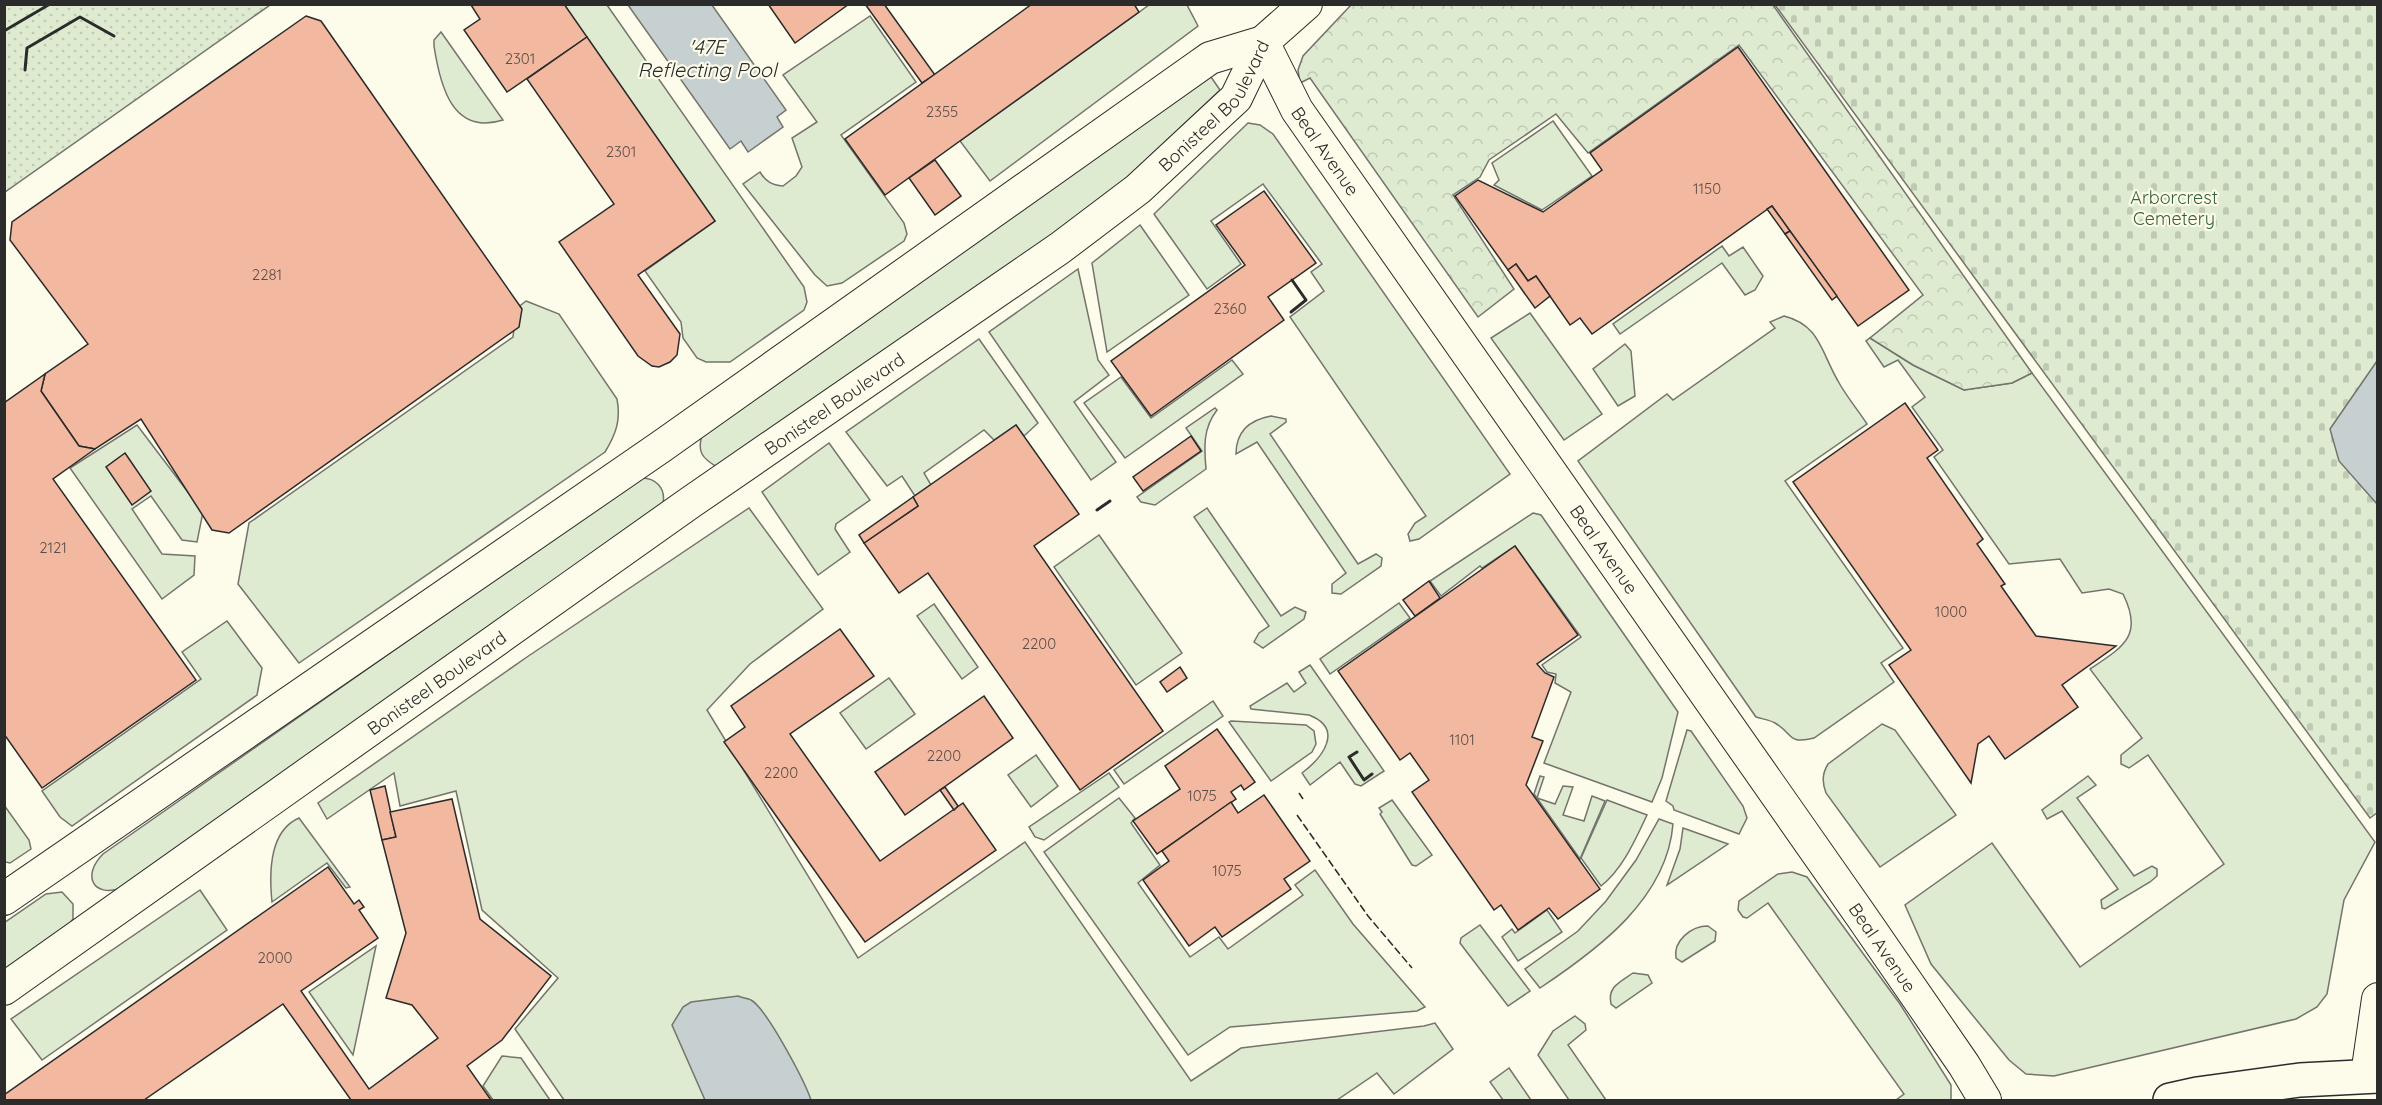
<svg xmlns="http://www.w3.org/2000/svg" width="2382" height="1105" viewBox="0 0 2382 1105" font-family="Quicksand,sans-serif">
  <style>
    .grass { fill: #deebd1; stroke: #74746e; stroke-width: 1.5 }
    .forest { fill: url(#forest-crowns); stroke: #74746e; stroke-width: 1.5 }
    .cemetery { fill: url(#cemetery-stones); stroke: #74746e; stroke-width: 1.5 }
    .park { fill: url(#park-dots); stroke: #74746e; stroke-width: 1.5 }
    .water { fill: #c7d0d0; stroke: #74746e; stroke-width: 1.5 }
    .building { fill: #f2b8a0; stroke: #2b2b2b; stroke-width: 1.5 }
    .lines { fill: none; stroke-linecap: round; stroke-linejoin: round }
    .tertiary-casing { stroke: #2b2b2b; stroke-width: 34 }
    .secondary-casing { stroke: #2b2b2b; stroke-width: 36 }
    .tertiary { stroke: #fdfbea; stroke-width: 32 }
    .secondary { stroke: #fdfbea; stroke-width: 33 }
    .fence { stroke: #2b2b2b; stroke-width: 1.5; stroke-dasharray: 8 3; stroke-linecap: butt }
    .wall { stroke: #2b2b2b; stroke-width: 3 }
    .labels { text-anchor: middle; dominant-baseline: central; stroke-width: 4.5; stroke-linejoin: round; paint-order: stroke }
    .number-label { font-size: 15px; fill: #5d4e48 }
    .street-label { font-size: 18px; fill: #2b2b2b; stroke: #fdfbea }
    .park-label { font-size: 18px; fill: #34623c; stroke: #fdfbea }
    .water-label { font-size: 20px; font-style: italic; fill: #2b2b2b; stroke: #fdfbea }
  </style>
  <defs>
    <pattern id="forest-crowns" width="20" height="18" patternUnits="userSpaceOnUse" patternTransform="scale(1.5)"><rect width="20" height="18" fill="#deebd1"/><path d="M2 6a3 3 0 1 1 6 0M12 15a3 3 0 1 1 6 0" fill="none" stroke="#bfcab4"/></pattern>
    <pattern id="cemetery-stones" width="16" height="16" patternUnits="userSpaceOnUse" patternTransform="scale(1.5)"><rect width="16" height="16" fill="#deebd1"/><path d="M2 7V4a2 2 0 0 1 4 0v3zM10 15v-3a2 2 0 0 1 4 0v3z" fill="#bfcab4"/></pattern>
    <pattern id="park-dots" width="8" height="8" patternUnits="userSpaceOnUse" patternTransform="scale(1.5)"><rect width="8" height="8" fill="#deebd1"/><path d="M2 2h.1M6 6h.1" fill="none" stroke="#bfcab4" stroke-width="1.8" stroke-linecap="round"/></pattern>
  </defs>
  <rect width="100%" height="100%" fill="#fdfbea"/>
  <g class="grass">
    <path d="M564 5H607L804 287 807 302 804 310 730 362H706L697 358 683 338 681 322 645 271 715 221Z"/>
    <path d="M1149 5H1187L1198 26 990 181 960 141Z"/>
    <path d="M870 16 916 82 841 135 904 223 907 234 904 241 842 283 827 286 815 275 743 184 760 172C766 182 772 185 783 186L796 176 802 167 792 138 817 122 783 75Z"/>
    <path d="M441 32 503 120C452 136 440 85 434 46V40Z"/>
    <path d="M1211 77 1220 90 1119 185 1022 257 717 467C702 458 697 452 702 435Z"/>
    <path d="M1553 121 1592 176 1542 210 1494 185 1499 180 1492 163Z"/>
    <path d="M1248 123 1260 125 1273 134 1510 474 1419 539 1410 541 1408 534 1415 523 1426 516 1290 317 1324 291 1311 272 1322 264 1263 184 1211 221 1241 264 1207 289 1154 214Z"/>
    <path d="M1140 225 1189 295 1107 352 1092 263Z"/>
    <path d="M1722 246 1729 256 1743 247 1763 276 1755 290 1745 295 1722 263 1620 334 1613 324Z"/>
    <path d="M1078 269 1098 360 1109 375 1074 402 1116 462 1091 480 989 332Z"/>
    <path d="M526 301 559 314 617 399C621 420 616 434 605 452L299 663 238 584 249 523 513 337 516 309Z"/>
    <path d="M1530 313 1602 414 1564 440 1491 338Z"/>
    <path d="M1784 316C1820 325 1821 352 1838 381 1846 396 1858 410 1867 424L1785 481 1903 648 1881 663 1894 682 1814 738C1787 745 1793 733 1775 723 1770 720 1762 719 1756 717L1578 461 1667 394 1673 400 1775 328 1770 322Z"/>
    <path d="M1870 338 1913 365 1964 390 2012 383 2032 373 2375 842 2344 900 2327 994 2317 1007 2296 1019 2054 1076 2026 1074 2009 1060 1931 964 1905 905 1992 843 2080 967 2224 864 2148 755 2129 768 2121 764V755L2142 738 2090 669C2123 647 2144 636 2123 594L2109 589 2082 593 2060 559 2009 564 1934 457 1943 450 1912 407 1925 397 1898 360 1884 367 1866 341Z"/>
    <path d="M979 339 1038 423 1024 436 1016 425 994 440 984 430 924 473 931 485 915 496 902 476 887 486 846 432Z"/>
    <path d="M1625 344 1631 351 1635 396 1618 406 1593 369Z"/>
    <path d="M1232 360 1243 374 1125 458 1084 403 1121 377 1151 418Z"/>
    <path d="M1215 408 1217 410C1203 428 1204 447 1206 469L1155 505 1141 502 1137 497 1202 451 1186 428Z"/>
    <path d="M1271 416 1286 419V422L1270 434 1358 564 1376 554 1382 558 1381 566 1341 594 1332 593V584L1346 573 1257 442 1236 454C1236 432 1249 420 1271 416Z"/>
    <path d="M137 425 203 512 197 542 182 540 151 496 132 509 162 554 195 556 194 575 162 599 70 468Z"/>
    <path d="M829 443 870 500 836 524 835 529 850 552 818 575 762 492Z"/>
    <path d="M640 478C655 477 666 488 663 503L122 888C92 898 82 875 103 854Z"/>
    <path d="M749 508 823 609 750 664 707 710 858 958 1025 842 1191 1081 1241 1048 1424 1026 1435 1023 1453 1049 1394 1094 1377 1073 1337 1100H564L515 1029 558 978 482 910 456 791 400 806 394 773 327 819 318 803 527 657Z"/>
    <path d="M1207 508 1281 616 1295 607 1306 612 1304 619 1263 648 1254 642 1259 633 1269 626 1194 517Z"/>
    <path d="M1533 513 1541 515 1678 712 1662 778 1652 802 1544 763 1571 692 1555 683 1556 674 1547 672 1542 665 1581 637 1515 546 1482 568 1480 566 1441 596 1430 581Z"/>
    <path d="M1099 535 1182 653 1136 685 1054 567Z"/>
    <path d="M1399 603 1410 618 1330 674 1320 659Z"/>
    <path d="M934 604 978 667 962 679 917 616Z"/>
    <path d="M227 621 262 668 257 695 72 826 60 817 42 791 201 679 182 652Z"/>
    <path d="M1310 665 1384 771 1361 786 1355 784 1340 762 1310 785 1302 773C1322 758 1345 729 1309 715L1251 709 1250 706 1287 683 1294 692 1306 683 1299 672Z"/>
    <path d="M889 678 915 714 866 749 840 713Z"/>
    <path d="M1213 701 1223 716 1124 784 1114 770Z"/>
    <path d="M1231 721 1306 725 1314 731 1316 744 1312 752 1271 781 1229 722Z"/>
    <path d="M1882 724 1895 730 1956 815 1880 867 1826 793C1822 782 1822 774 1828 764Z"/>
    <path d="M1687 730 1691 731 1743 806 1747 818 1739 834 1674 810 1673 806 1666 801Z"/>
    <path d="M1036 755 1058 786 1031 807 1008 775Z"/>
    <path d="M1109 773 1119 787 1044 840 1035 837 1029 827Z"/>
    <path d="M1540 776 1544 777 1537 798 1555 804 1563 786 1573 787 1563 815 1584 821 1592 796 1605 801 1580 859 1534 794Z"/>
    <path d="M2088 776 2096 785 2077 798 2134 876 2152 866 2157 869V876L2150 882 2105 909 2102 908 2101 900 2118 889 2062 811 2047 819 2042 810Z"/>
    <path d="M1119 798 1135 818 1131 823 1160 865 1138 883 1190 957 1219 937 1228 949 1303 895 1295 885 1315 870 1353 924 1425 1007 1417 1011 1230 1027 1188 1055 1044 852Z"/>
    <path d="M1392 800 1432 855 1416 866 1412 865 1380 814 1382 812 1379 808Z"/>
    <path d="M1607 800 1647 815C1636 838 1623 869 1601 886L1581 858Z"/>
    <path d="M4 805 29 840 31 849 10 863 5 862Z"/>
    <path d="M299 818 350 887 346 888 327 863 272 902C269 873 269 831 299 818Z"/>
    <path d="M1659 819 1673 824C1667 899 1597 950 1540 988L1525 969 1578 931 1606 901 1636 860Z"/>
    <path d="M1683 828 1728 844 1667 885 1680 849Z"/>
    <path d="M1792 872 1807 877 1900 1004 1951 1085V1100H1896L1904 1094 1768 903 1747 918 1743 917 1738 910 1739 901 1778 874Z"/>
    <path d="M200 890 227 930 42 1060 11 1019Z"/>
    <path d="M62 892 73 904V919L68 926 5 971 4 923 46 894Z"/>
    <path d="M1547 910 1562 932 1518 961 1502 937 1512 929 1515 933Z"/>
    <path d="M1480 925 1530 991 1508 1006 1460 943 1461 938Z"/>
    <path d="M1708 926 1716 932 1715 941 1682 962 1676 958C1673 941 1691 926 1708 926Z"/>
    <path d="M376 946 353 1055 309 992Z"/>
    <path d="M1633 973 1648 975 1652 983 1616 1008 1611 1004C1607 987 1620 982 1633 973Z"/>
    <path d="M1575 1016 1585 1024 1586 1030 1568 1045 1606 1100H1569L1538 1055 1553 1031Z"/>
    <path d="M502 1056 521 1058 550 1100H493L483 1086Z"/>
    <path d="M1509 1068 1531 1100H1503L1490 1082Z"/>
  </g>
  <path class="forest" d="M1351 5H1773L2032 373 2012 383 1964 390 1913 365 1870 338 1923 295 1739 45 1588 153 1556 114 1489 160 1480 177 1453 195 1514 289 1478 317 1310 78 1300 83 1298 70 1303 56Z"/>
  <path class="cemetery" d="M1775 5H2377L2378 812 2370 818Z"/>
  <path class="park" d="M5 4H270V5L5 192Z"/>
  <g class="water">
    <path d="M628 5H712L786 110 777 117 783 127 748 152 741 141 730 149Z"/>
    <path d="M2377 361V504L2339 461 2330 429Z"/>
    <path d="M738 996C742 998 748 998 751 1000 767 1009 805 1082 811 1100H705L672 1025 683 1007 691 1002Z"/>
  </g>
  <g class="building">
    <path d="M564 4 587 37 507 92 464 30 480 19 471 5Z"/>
    <path d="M768 4H849L795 43Z"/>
    <path d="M865 4H884L935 75 922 83Z"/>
    <path d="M1032 4H1134L1139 12 885 195 845 139Z"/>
    <path d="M306 16 321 21 522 309 519 327 229 533 212 530 141 419 95 449 79 446 41 391 45 374 88 344 10 240 12 222Z"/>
    <path d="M587 37 715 221 638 275 680 334 677 355 670 362 659 367 652 366 638 356 559 242 614 204 527 79Z"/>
    <path d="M1738 47 1909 290 1858 326 1772 206 1592 334 1580 318 1570 325 1536 276 1528 281 1516 264 1508 270 1455 196 1478 180 1543 212 1602 170 1590 153Z"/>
    <path d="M935 160 961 196 935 215 909 178Z"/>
    <path d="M1264 191 1316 263 1268 297 1284 320 1151 416 1111 361 1245 265 1216 225Z"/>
    <path d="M1772 206 1790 231 1785 234 1767 209Z"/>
    <path d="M1790 231 1837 296 1832 300 1785 234Z"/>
    <path d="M1516 264 1528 281 1536 276 1550 296 1535 308 1508 270Z"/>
    <path d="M45 374 41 391 79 446 95 449 53 479 196 680 42 788 4 734V403Z"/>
    <path d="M1905 403 1938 450 1927 458 1983 539 1977 544 2005 584 2001 586 2036 636 2116 646 2062 685 2078 707 2005 759 1989 736 1978 744 1971 783 1889 665 1911 650 1793 482Z"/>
    <path d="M1016 425 1079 514 1034 546 1163 731 1080 790 928 573 899 593 864 543 918 506 913 497Z"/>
    <path d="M1191 436 1201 451 1143 491 1133 477Z"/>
    <path d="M125 453 151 491 132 505 106 467Z"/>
    <path d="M913 497 918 506 864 543 859 535Z"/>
    <path d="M1515 546 1578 635 1537 664 1545 673 1554 677 1532 737 1543 741 1526 785 1600 889 1558 919 1549 908 1518 930 1501 905 1494 910 1412 792 1429 780 1410 753 1400 760 1338 671Z"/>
    <path d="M1429 581 1440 598 1415 616 1403 600Z"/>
    <path d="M840 629 874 676 790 734 880 861 963 803 996 850 865 942 724 742 745 727 731 706Z"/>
    <path d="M1180 667 1187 678 1167 692 1160 682Z"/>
    <path d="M984 696 1013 738 905 815 875 772Z"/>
    <path d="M1217 729 1255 782 1244 790 1241 785 1231 792 1236 799 1157 854 1133 821 1180 789 1165 766Z"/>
    <path d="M385 786 396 837 382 840 370 790Z"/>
    <path d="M945 787 958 806 954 810 940 790Z"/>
    <path d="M1264 795 1310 861 1284 879 1291 889 1222 937 1215 927 1189 946 1143 880 1169 861 1162 851 1231 802 1238 813Z"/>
    <path d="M452 799 480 919 551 976 502 1040 467 1066 491 1100H351L283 1004 144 1100H4V1095L328 867 354 904 359 900 364 907 359 910 378 938 301 991 369 1089 438 1038 412 1005 386 998 406 933 382 840 396 837 390 812Z"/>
  </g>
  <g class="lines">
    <defs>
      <g id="tertiary">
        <path id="s1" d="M1263 42 1297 110 1862 917 1964 1065 1985 1100"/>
        <path d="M4 899 662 446 1200 65 1210 58 1263 42 1306 4"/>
        <path id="s2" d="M4 989 691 502 1060 248 1138 189 1236 98 1263 42"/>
        <path d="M2367 1075 2378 999"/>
      </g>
      <path id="secondary" d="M2170 1100 2197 1094 2300 1080 2378 1076"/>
    </defs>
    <use href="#tertiary" class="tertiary-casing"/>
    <use href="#secondary" class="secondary-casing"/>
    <use href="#tertiary" class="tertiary"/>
    <use href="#secondary" class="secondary"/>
    <g class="fence">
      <path d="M1299 793 1303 799"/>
      <path d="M1297 815 1368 916 1412 968"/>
    </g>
    <g class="wall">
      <path d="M4 31 50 4"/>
      <path d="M25 70 27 48 80 17 114 36"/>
      <path d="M1291 312 1306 300 1292 280"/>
      <path d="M1097 510 1110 501"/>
      <path d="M1357 752 1349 757 1364 780 1372 774"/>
    </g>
  </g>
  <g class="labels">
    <g class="number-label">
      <text x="520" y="58">2301</text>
      <text x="942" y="111">2355</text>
      <text x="621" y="151">2301</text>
      <text x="1707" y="188">1150</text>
      <text x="267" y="274">2281</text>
      <text x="1230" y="308">2360</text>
      <text x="53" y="547">2121</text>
      <text x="1951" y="611">1000</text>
      <text x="1039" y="643">2200</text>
      <text x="1462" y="739">1101</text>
      <text x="944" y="755">2200</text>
      <text x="781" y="772">2200</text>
      <text x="1202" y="795">1075</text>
      <text x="1227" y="870">1075</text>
      <text x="275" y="957">2000</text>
    </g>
    <g class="street-label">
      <text stroke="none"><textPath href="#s2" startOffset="1502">Bonisteel Boulevard</textPath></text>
      <text stroke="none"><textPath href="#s1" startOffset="126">Beal Avenue</textPath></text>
      <text stroke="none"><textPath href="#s2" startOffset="1016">Bonisteel Boulevard</textPath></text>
      <text stroke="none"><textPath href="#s1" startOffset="612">Beal Avenue</textPath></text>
      <text stroke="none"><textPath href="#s2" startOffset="530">Bonisteel Boulevard</textPath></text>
      <text stroke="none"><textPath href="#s1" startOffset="1098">Beal Avenue</textPath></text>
    </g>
    <g class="park-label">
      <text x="2174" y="197">Arborcrest<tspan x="2174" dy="21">Cemetery</tspan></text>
    </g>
    <g class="water-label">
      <text x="707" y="46">'47E<tspan x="707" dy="23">Reflecting Pool</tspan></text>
    </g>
  </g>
  <rect width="2382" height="1105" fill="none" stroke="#2b2b2b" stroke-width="12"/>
</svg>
